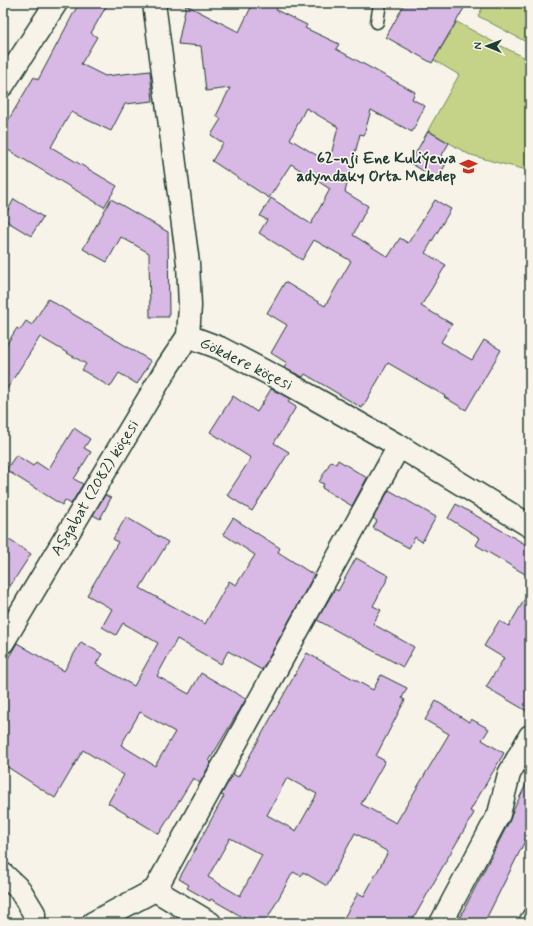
<svg xmlns="http://www.w3.org/2000/svg" width="533" height="926" viewBox="0 0 533 926" font-family="Mynerve,sans-serif">
  <style>
    .green { fill: #c4d387; stroke: #72885e }
    .building { fill: #d8b8e4; stroke: #1f3d34; fill-rule: evenodd }
    .lines { fill: none; stroke-linecap: round; stroke-linejoin: round }
    .service-casing { stroke: #1f3d34; stroke-width: 15 }
    .minor-casing { stroke: #1f3d34; stroke-width: 25 }
    .tertiary-casing { stroke: #1f3d34; stroke-width: 25 }
    .service { stroke: #f7f3e8; stroke-width: 12 }
    .minor { stroke: #f7f3e8; stroke-width: 22 }
    .tertiary { stroke: #f7f3e8; stroke-width: 22 }
    .labels { text-anchor: middle; dominant-baseline: central; stroke-width: 3.5; stroke-linejoin: round; paint-order: stroke }
    .poi-label { font-size: 16px; font-weight: bold; fill: #1f3d34; stroke: #f7f3e8; text-anchor: end }
    .street-label { font-size: 16px; fill: #1f3d34; stroke: #f7f3e8 }
  </style>
  <rect width="100%" height="100%" fill="#f7f3e8"/>
  <filter id="ink" filterUnits="userSpaceOnUse"><feTurbulence type="fractalNoise" baseFrequency=".025" numOctaves="2"/><feDisplacementMap in="SourceGraphic" scale="8" xChannelSelector="R" yChannelSelector="G"/><feConvolveMatrix kernelMatrix="1 2 1 2 8 2 1 2 1" color-interpolation-filters="sRGB"/></filter>
  <g filter="url(#ink)">
    <g class="green">
      <path d="M485 3H530V44L478 16Z"/>
      <path d="M457 22 497 44 530 60V156L527 170 495 162 468 154 428 130 459 75 434 60Z"/>
    </g>
    <g class="building">
      <path d="M79 3H108L91 33 97 37 81 64 105 76 150 71 153 101 125 104 111 131 71 112 51 147 117 186 104 207 3 147V129L34 77 38 80Z"/>
      <path d="M253 3H280L276 10 307 25 305 28 339 44 336 49 415 92 412 99 425 106 412 132 371 110 364 135 360 134 345 192 368 206 353 235 388 257 400 238 408 243 435 200 451 209 425 253 446 265 421 306 452 324 441 342 472 360 484 340 501 350 466 410 444 397 445 396 388 363 362 408 305 374 303 377 284 368 287 363 271 353 287 325 267 313 285 282 325 306 351 261 314 240 302 260 259 233 267 220 260 216 271 198 311 224 330 189 291 164 269 198 212 161 223 143 211 135 221 119 216 116 230 88 206 91 201 46 178 44 186 5 239 32ZM306 108 338 127 329 163 290 139Z"/>
      <path d="M405 3H467L432 63 386 37Z"/>
      <path d="M428 131 449 143 439 160 446 164 437 179 410 163Z"/>
      <path d="M14 199 43 217 31 236 3 219Z"/>
      <path d="M111 199 168 232 169 317H150L149 253 121 237 107 262 83 249Z"/>
      <path d="M48 299 151 361 137 384 119 373 110 387 82 370 86 364 40 337 3 395V350L17 328 20 330 26 321 32 325Z"/>
      <path d="M271 389 290 399 288 402 296 407 274 443 289 452 252 511 227 495 251 458 210 432 233 396 257 412Z"/>
      <path d="M74 428 90 439 84 448 91 452 74 479 83 484 71 504 65 500 62 505 6 470 16 455 33 466 36 462 48 470Z"/>
      <path d="M338 460 367 478 352 506 322 488 324 484 319 482 331 461 336 464Z"/>
      <path d="M389 490 436 517 422 542 415 537 409 548 373 528 377 521 373 518Z"/>
      <path d="M105 495 111 498 100 519 93 515Z"/>
      <path d="M456 504 530 547V577L476 545 480 538 448 518Z"/>
      <path d="M126 517 168 542 140 588 205 624 229 581 236 585 255 555 223 534 233 518 280 548 278 552 314 575 262 670 228 651 221 664 177 639 157 676 189 694 201 673 246 699 209 761 211 762 200 783 193 778 159 834 108 803 124 775 83 750 55 798 3 764V667L17 643 64 671 81 642 102 654 96 664 134 686 158 643 123 623 116 635 102 627 112 609 87 595 118 542 113 539ZM140 712 175 732 155 766 121 745Z"/>
      <path d="M3 536 31 554 3 597Z"/>
      <path d="M356 558 389 576 373 606 381 610 373 624 414 647 403 667 317 620 335 589 338 591Z"/>
      <path d="M530 590V713L486 687 504 658 484 646 499 621 509 626Z"/>
      <path d="M307 653 373 690 381 675 407 688 402 698 405 700 376 756 385 761 361 804 396 823 449 734 425 720 436 701 469 722 471 719 489 729 482 740 504 753 470 811 474 813 447 859 411 923H341L358 893 364 896 388 852 355 833 327 886 303 872 301 876 293 872 265 923H253L211 899 210 901 187 888 189 885 179 879 224 796 221 795 233 774 238 777ZM287 778 317 794 296 831 267 815ZM230 838 262 855 240 896 208 877Z"/>
      <path d="M530 776V831L484 923H457L510 820 513 811Z"/>
    </g>
    <g class="lines">
      <defs>
        <g id="service">
          <path d="M377 22 380 3"/>
          <path d="M524 923 530 913"/>
        </g>
        <g id="minor">
          <path d="M154 3 188 263 190 306 188 336 220 348 289 384 399 446 530 526"/>
          <path d="M3 85 56 3"/>
          <path d="M3 642 168 366 188 336"/>
          <path d="M3 874 20 890 34 913V923"/>
          <path d="M155 890 399 446"/>
          <path d="M441 923 499 814 509 774 530 736"/>
        </g>
        <path id="tertiary" d="M93 923 155 890 210 923"/>
      </defs>
      <use href="#service" class="service-casing"/>
      <use href="#minor" class="minor-casing"/>
      <use href="#tertiary" class="tertiary-casing"/>
      <use href="#service" class="service"/>
      <use href="#minor" class="minor"/>
      <use href="#tertiary" class="tertiary"/>
    </g>
  </g>
  <defs>
    <symbol id="school-bare" viewBox="-9 -9 18 18"><path d="M0-5L7-2L0 1L-7-2ZM-4 1L0 2.5L4 1V4Q0 6-4 4Z" fill="#c8321e" stroke="#f7f3e8" stroke-width="2.5" paint-order="stroke"/></symbol>
  </defs>
  <g fill-rule="evenodd">
    <use href="#school-bare" x="456" y="154" width="25" height="25"/>
  </g>
  <g class="labels">
    <g class="poi-label">
      <text x="456" y="158">62-nji Ene Kuliýewa<tspan x="456" dy="18">adyndaky Orta Mekdep</tspan></text>
    </g>
    <g class="street-label">
      <text transform="translate(246 364) rotate(26)">Gökdere köçesi</text>
      <text transform="translate(95 488) rotate(-59)">Aşgabat (2082) köçesi</text>
    </g>
  </g>
  <rect width="533" height="926" fill="none" stroke="#f7f3e8" stroke-width="16"/>
  <rect x="8" y="8" width="517" height="910" fill="none" stroke="#1f3d34" stroke-width="1.5" filter="url(#ink)"/>
  <g transform="translate(487 46) rotate(271)" stroke="#f7f3e8" stroke-width="3" paint-order="stroke">
  <path d="M0-3L7 15L0 10L-7 15Z" fill="#1f3d34"/>
  <text y="-6" font-size="11" font-weight="bold" text-anchor="middle" fill="#1f3d34">N</text>
  </g>
</svg>
